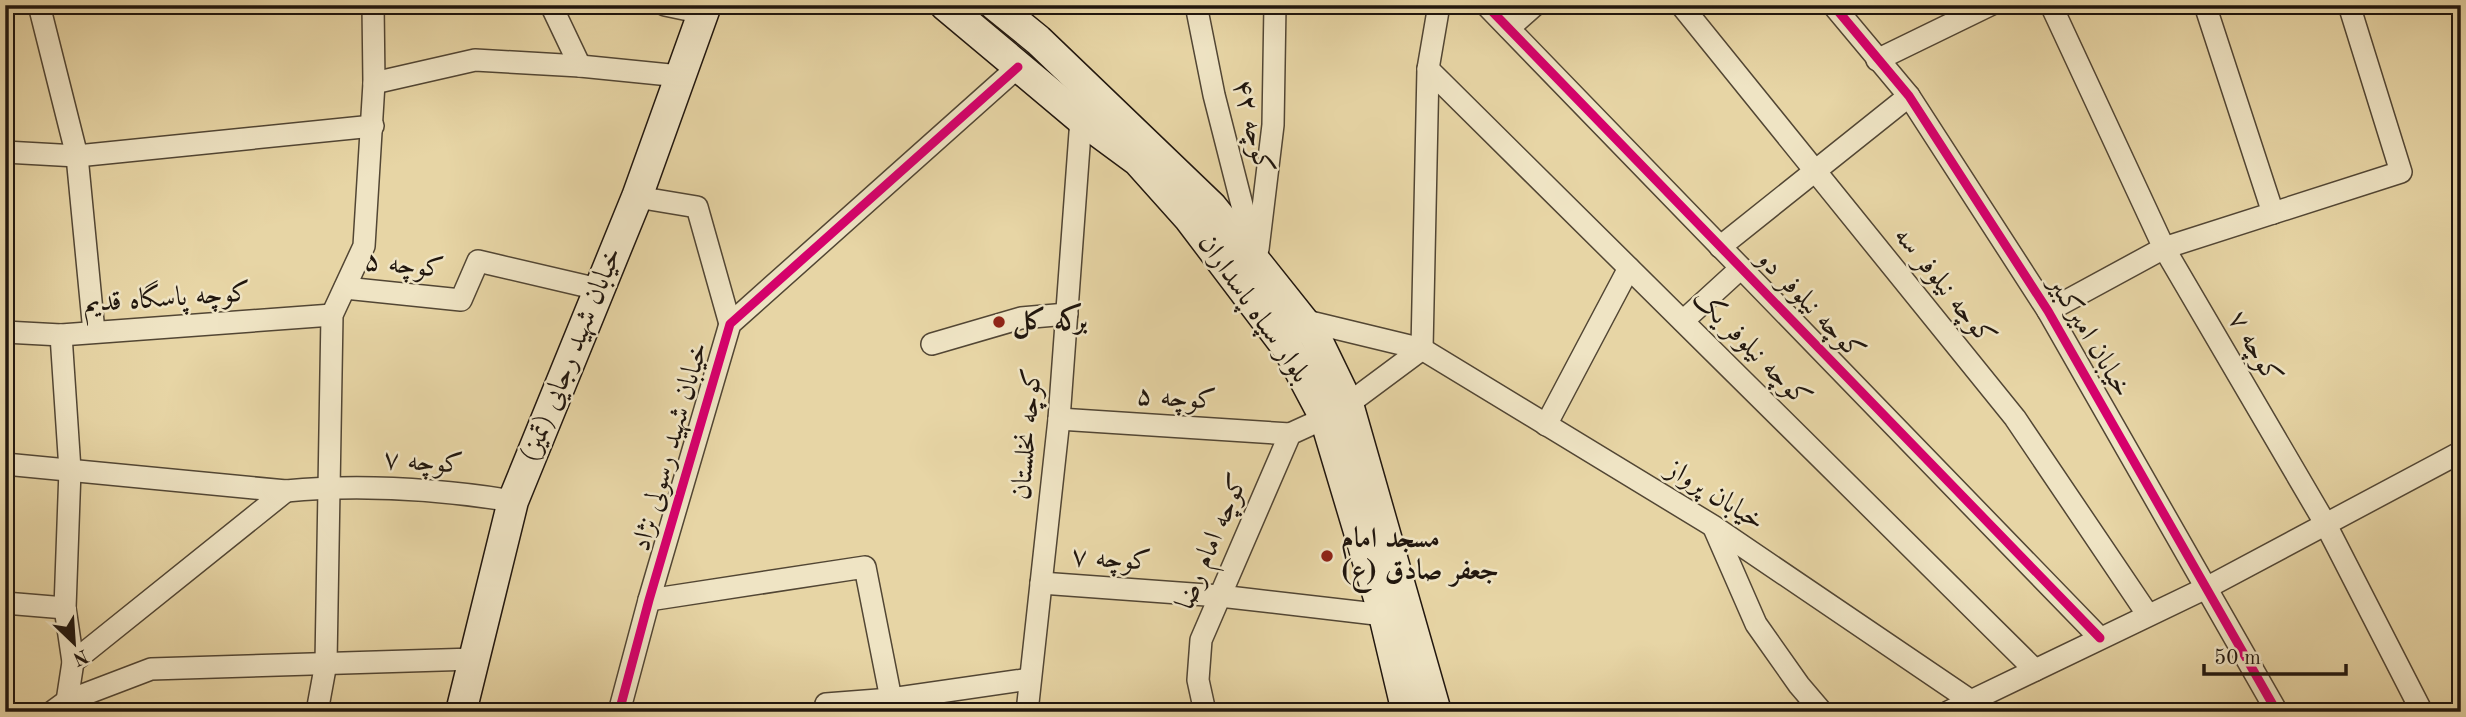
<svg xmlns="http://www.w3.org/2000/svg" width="2466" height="717" viewBox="0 0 2466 717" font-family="'Old Standard TT',Amiri,serif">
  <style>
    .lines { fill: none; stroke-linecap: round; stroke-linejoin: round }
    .street-casing { stroke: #524634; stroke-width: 24 }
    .secondary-casing { stroke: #20160e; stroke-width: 33 }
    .street { stroke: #efe4c4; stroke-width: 21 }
    .secondary { stroke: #efe4c4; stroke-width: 30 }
    .cycleway-casing { stroke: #efe4c4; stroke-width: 13 }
    .cycleway { stroke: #d6006c; stroke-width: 9 }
    .poi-dot { fill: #8f2418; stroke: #efe4c4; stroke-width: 2.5 }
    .labels { text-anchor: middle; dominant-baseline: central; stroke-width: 5; stroke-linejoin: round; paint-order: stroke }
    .street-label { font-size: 28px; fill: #20160e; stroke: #efe4c4 }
    .poi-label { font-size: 28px; font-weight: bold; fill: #20160e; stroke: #efe4c4; text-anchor: start }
  </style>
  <rect width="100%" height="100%" fill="#e7d5a5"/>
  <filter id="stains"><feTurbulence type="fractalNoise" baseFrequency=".00286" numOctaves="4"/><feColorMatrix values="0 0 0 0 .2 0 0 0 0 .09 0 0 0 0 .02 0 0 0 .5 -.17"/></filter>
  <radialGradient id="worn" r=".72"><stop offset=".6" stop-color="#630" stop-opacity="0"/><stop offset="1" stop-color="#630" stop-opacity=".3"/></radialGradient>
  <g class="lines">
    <defs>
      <g id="street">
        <path d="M39 5 77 156 94 332"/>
        <path d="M551 5 580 66"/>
        <path d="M665 5 703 13"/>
        <path d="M1196 5 1214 95 1255 256"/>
        <path d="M1486 5 2100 638"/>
        <path d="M1681 5 2015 418 2148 615"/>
        <path d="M1833 5 1909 96 2048 311 2277 712"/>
        <path d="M2051 5 2164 248 2325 523 2422 712"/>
        <path d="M2205 5 2273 213"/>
        <path d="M1509 28 1535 5"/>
        <path d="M1877 60 1990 5"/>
        <path d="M1428 69 2035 670"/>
        <path d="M374 83 475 60 580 66 680 76"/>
        <path d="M5 152 77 156 373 126"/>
        <path d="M637 197 697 207 730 324"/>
        <path d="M1720 247 1909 96"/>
        <path d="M1258 249 1273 125 1275 5"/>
        <path d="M345 288 461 300 478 261 598 289"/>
        <path d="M2048 311 2164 248 2401 172 2349 5"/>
        <path d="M1302 320 1422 349 1713 526 1971 701"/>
        <path d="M1683 321 1741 268"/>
        <path d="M5 332 61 335 332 315"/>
        <path d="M61 335 70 470 65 608 73 662"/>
        <path d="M932 344 1021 318 1067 314"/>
        <path d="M1422 349 1428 69 1439 5"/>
        <path d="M1348 404 1422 349"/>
        <path d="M1059 419 1290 434"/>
        <path d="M1546 425 1629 268"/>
        <path d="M5 464 286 491C362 484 438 489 513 501"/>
        <path d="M1714 528 1756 624 1799 685 1822 712"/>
        <path d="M1041 583 1220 596 1384 615"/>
        <path d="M649 600 865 567 891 699 1030 679"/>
        <path d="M5 603 65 608"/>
        <path d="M67 701 73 662 286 491"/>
        <path d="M52 712 67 701 151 669 474 659"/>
        <path d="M317 712 326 663 332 315 364 246 374 83 373 5"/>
        <path d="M619 712 649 600 730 324 1018 67"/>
        <path d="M828 712 826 704 891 699"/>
        <path d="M1027 712 1059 419 1081 119"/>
        <path d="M1205 712 1198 680 1201 640 1290 434 1325 418"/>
        <path d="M1948 712 2208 587 2461 452"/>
      </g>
      <g id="secondary">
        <path d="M945 5 1081 119 1138 161 1189 218 1289 350 1325 418 1384 615 1407 712"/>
        <path d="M995 5 1038 40 1212 207 1315 336 1348 404 1436 712"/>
        <path d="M461 712 513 501 637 197 706 5"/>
      </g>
    </defs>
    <use href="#street" class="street-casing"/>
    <use href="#secondary" class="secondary-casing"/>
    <use href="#street" class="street"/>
    <use href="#secondary" class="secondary"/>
    <defs>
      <g id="cycleway">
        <path d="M1486 5 2100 638"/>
        <path d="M1833 5 1909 96 2048 311 2277 712"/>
        <path d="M619 712 649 600 730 324 1018 67"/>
      </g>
    </defs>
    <use href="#cycleway" class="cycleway-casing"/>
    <use href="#cycleway" class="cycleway"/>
  </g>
  <g class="poi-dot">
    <circle cx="999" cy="322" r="7"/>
    <circle cx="1327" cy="556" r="7"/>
  </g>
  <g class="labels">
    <g class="street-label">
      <text transform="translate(1252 127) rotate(76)">کوچه ۴۲</text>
      <text transform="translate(404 266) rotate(6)">کوچه ۵</text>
      <text transform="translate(1944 287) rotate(51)">کوچه نیلوفر سه</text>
      <text transform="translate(167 299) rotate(-4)">کوچه پاسگاه قدیم</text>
      <text transform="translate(1810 306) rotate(46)">کوچه نیلوفر دو</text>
      <text transform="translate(1253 309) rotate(55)">بلوار سپاه پاسداران</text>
      <text transform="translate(2089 337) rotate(59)">خیابان امیرکبیر</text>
      <text transform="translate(2254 348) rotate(60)">کوچه ۷</text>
      <text transform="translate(1751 349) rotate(45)">کوچه نیلوفر یک</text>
      <text transform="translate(572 355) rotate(-68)">خیابان شهید رجایی (تمیز)</text>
      <text transform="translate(1176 399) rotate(4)">کوچه ۵</text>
      <text transform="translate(1028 434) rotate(-85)">کوچه نخلستان</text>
      <text transform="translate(671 447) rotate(-74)">خیابان شهید رسولی نژاد</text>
      <text transform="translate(423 463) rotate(4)">کوچه ۷</text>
      <text transform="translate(1715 496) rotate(32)">خیابان پرواز</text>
      <text transform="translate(1213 542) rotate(-67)">کوچه امام رضا</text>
      <text transform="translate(1111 560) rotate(4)">کوچه ۷</text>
    </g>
    <g class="poi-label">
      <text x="1013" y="322">برکه کل</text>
      <text x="1341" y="540">مسجد امام<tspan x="1341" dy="32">جعفر صادق (ع)</tspan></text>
    </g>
  </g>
  <rect width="2466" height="717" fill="none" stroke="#e7d5a5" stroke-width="28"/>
  <rect x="7" y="7" width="2452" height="703" fill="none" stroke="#20160e" stroke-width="3.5"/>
  <rect x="14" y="14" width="2438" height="689" fill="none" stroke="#20160e" stroke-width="2"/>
  <g transform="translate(74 643) rotate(155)" stroke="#efe4c4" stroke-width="5" paint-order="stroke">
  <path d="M0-5L12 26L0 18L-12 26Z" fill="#20160e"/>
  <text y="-10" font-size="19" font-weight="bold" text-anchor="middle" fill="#20160e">N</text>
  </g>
  <path d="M2204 664v10h142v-10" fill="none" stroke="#20160e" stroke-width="3.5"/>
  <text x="2214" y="664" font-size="21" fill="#20160e" stroke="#efe4c4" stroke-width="5" paint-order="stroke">50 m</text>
  <rect width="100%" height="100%" filter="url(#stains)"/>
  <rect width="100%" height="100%" fill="url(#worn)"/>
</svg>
